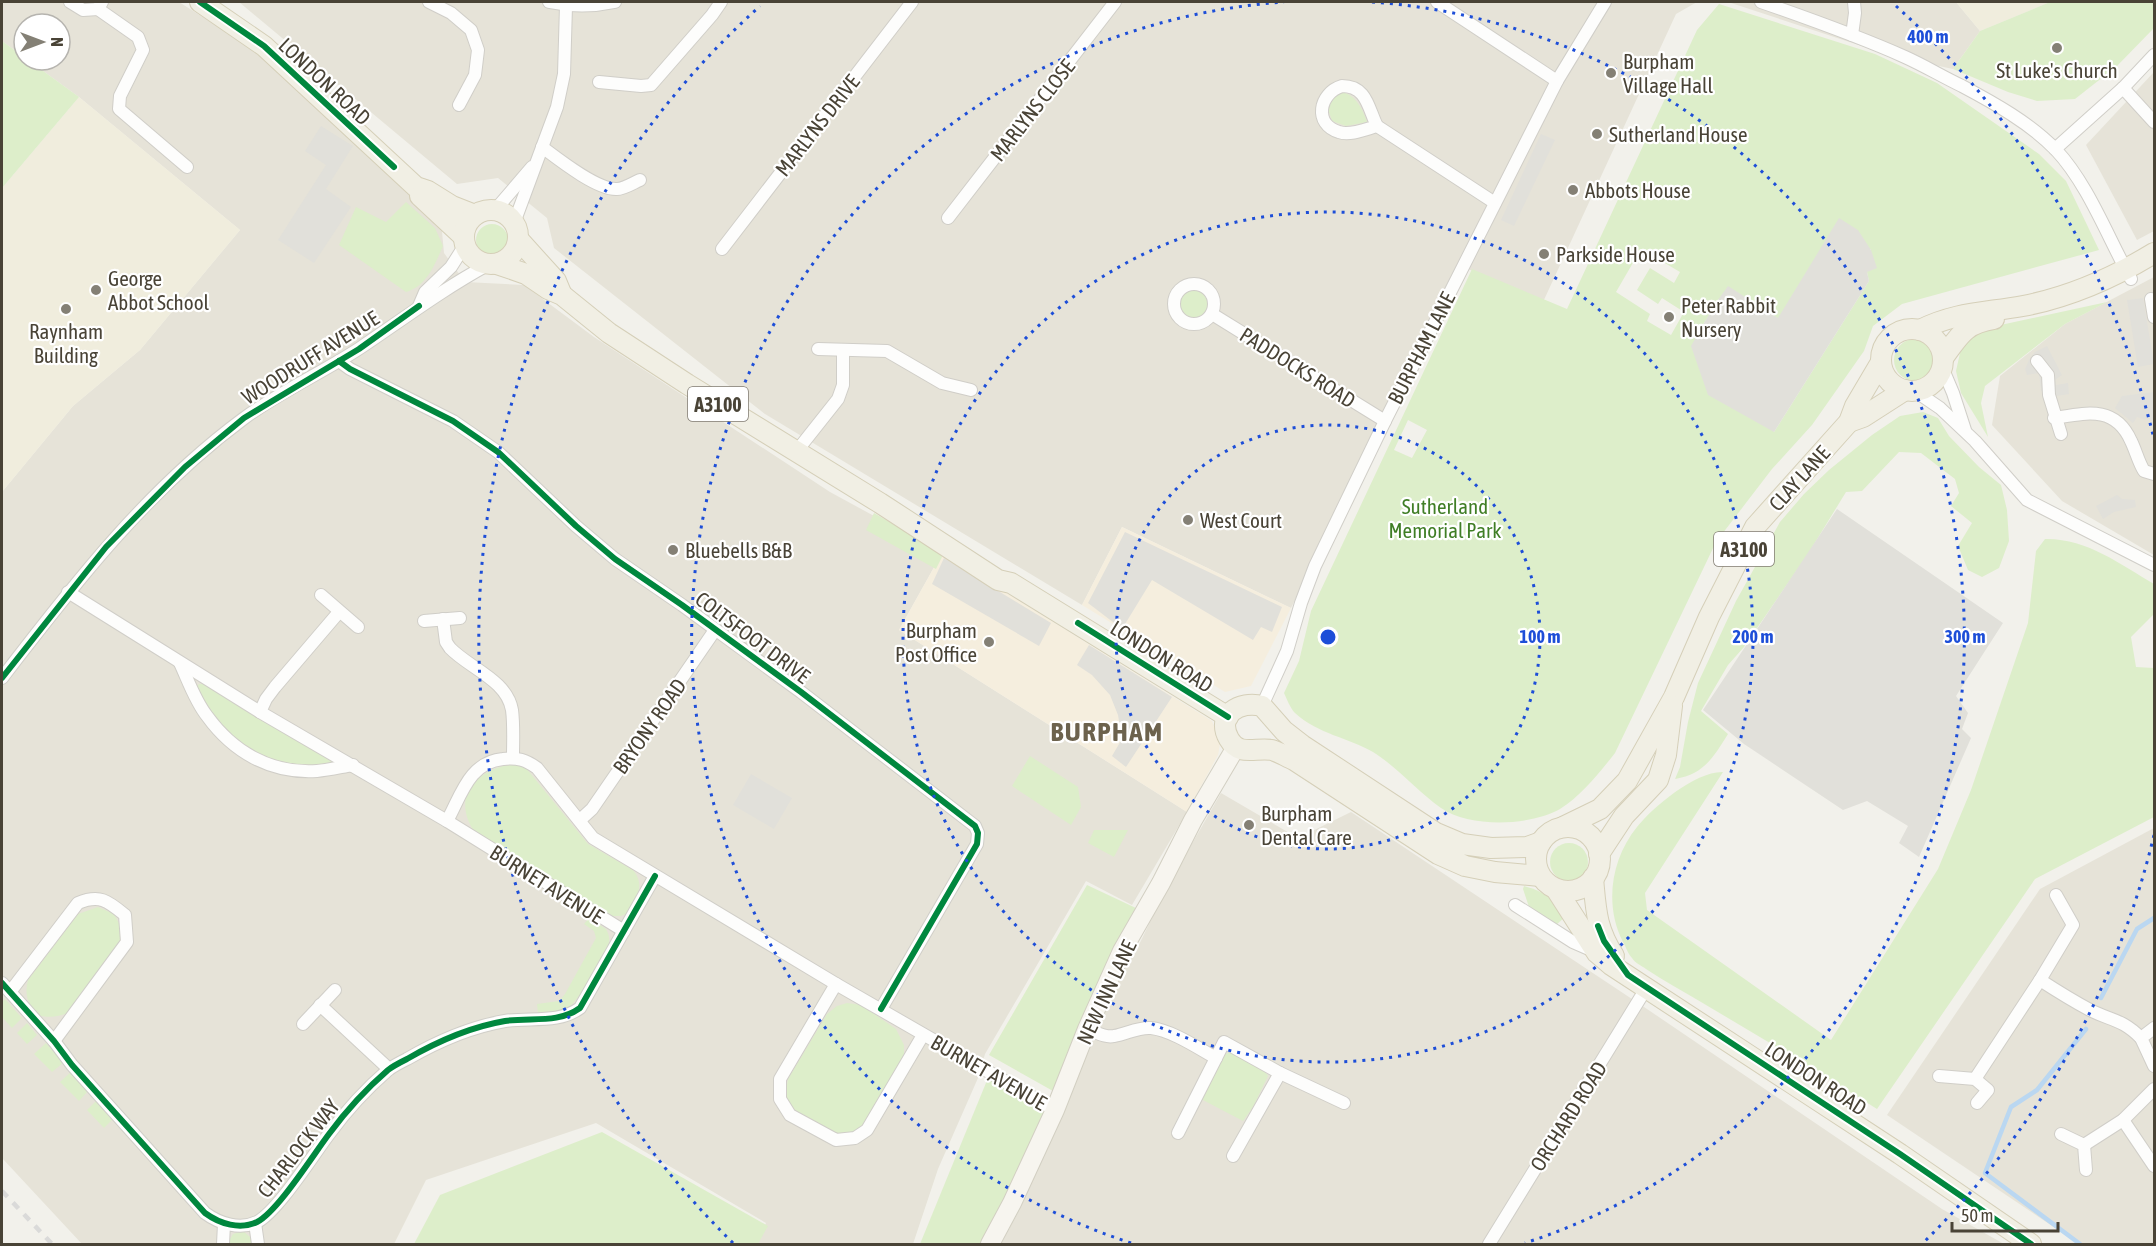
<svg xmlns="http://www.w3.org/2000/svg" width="2156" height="1246" viewBox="0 0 2156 1246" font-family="'Asap Condensed',sans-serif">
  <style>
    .residential { fill: #e6e3d8 }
    .commercial { fill: #f5eede }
    .education { fill: #f0eddd }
    .green { fill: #ddeeca; fill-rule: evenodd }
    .parking { fill: #e1e0da }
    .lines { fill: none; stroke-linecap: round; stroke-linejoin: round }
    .stream { stroke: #bad7f1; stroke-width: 4.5 }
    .street-casing { stroke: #d0cec8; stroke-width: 14 }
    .secondary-casing { stroke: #d2cfc2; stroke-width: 20 }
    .primary-casing { stroke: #d5cfb8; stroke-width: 22 }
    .street { stroke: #fdfdfc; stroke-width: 12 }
    .secondary { stroke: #f7f5ef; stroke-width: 18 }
    .primary { stroke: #f1efe4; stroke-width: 20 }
    .rail { stroke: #dadad9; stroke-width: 4.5; stroke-dasharray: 8 8; stroke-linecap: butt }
    .cycleway-casing { stroke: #fff; stroke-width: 10 }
    .cycleway { stroke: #00873e; stroke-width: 6 }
    .ring { fill: none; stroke: #1d4ed8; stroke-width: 3; stroke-dasharray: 3 6 }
    .poi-dot { fill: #848075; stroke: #fff; stroke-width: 2 }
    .labels { text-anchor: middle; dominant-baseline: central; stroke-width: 4.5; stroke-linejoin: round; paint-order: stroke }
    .shield { fill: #fff; stroke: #807b72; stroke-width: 1.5 }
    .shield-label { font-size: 20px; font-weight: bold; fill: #494336 }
    .poi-label { font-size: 21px; fill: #494336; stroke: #fff; text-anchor: start }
    .street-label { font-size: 21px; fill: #494336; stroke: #fff }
    .park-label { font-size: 21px; fill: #407e26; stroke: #fff }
    .district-label { font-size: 27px; font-weight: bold; letter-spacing: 1.5px; fill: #6c624d; stroke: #fff }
    .centre { fill: #1d4ed8; stroke: #fff; stroke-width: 3 }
    .ring-label { font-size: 18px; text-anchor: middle; font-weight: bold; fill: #1d4ed8; stroke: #fff; stroke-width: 4.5; stroke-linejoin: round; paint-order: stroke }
  </style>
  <rect width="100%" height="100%" fill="#f2f1eb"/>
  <g class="residential">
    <path d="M2 2H179L253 49 441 221 444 253 465 282 524 285 594 337 830 492 942 553 899 630 1187 812 1132 905 1086 881 985 1054 978 1078 938 1169 913 1244H756L766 1223 596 1123 426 1180 394 1244H82L2 1158V492L73 406 140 350 240 230 79 97 28 60H60V24H24V57L2 41Z"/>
    <path d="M239 2H1697L1676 14 1543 302 1459 265 1291 608 1122 527 1082 605 765 414 554 248 547 218 498 178 457 184Z"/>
    <path d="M1728 2H1956L1980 31 1953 69 1892 56Z"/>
    <path d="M2154 72V231L2137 240 2086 145Z"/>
    <path d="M2154 277V555L2062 501 1992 425 2000 376 2065 324Z"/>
    <path d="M1221 793 1298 838 1351 812 1647 1009 1942 1209 2004 1244H1001L1021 1207 1096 1034 1130 950 1135 953 1165 891Z"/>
    <path d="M2154 828V1244H2079L1887 1115 2040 889Z"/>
  </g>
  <g class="commercial">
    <path d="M1122 527 1291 608 1251 686 1225 692 1082 605Z"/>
    <path d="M942 553 1212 721 1220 744 1218 755 1187 812 899 630Z"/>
  </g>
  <g class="education">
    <path d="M1956 2H2050L1980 31Z"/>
    <path d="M79 97 240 230 140 350 73 406 2 492V188Z"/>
  </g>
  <g class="green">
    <path d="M2050 2H2154V28L2117 66 2075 99 2037 101 2008 92 1953 69 1980 31Z"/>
    <path d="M1719 4 1875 54 1937 83 2039 154 2066 181 2099 250 1902 304 1873 326 1864 351 1812 425 1772 469 1716 542 1615 753C1600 772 1581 796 1560 809 1530 826 1470 828 1441 808 1417 791 1397 767 1373 752 1349 738 1318 734 1295 713 1290 708 1287 699 1284 693L1299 661 1311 611 1472 269 1567 309 1697 30ZM1641 249 1680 272 1674 283 1650 268 1637 290 1658 304 1662 298 1684 312 1671 335 1647 321 1650 314 1616 292ZM1871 249 1867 272 1869 281 1774 432 1696 335 1728 287 1778 319ZM1408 420 1427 430 1412 458 1394 450Z"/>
    <path d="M2 41 24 57V60H28L79 97 2 188Z"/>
    <path d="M1342 92C1356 95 1363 110 1367 122L1346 126 1332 121 1328 109 1332 97Z"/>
    <path d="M406 202 435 228 443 246C435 264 427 286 406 292L339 245 356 207 386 222Z"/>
    <circle cx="492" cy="240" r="16"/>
    <circle cx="1193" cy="304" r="15"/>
    <path d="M2107 302 2065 324 1985 386 1981 403 1988 437 1961 393 1956 371 1960 353 1972 334 1996 326Z"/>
    <circle cx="1915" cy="360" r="21"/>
    <path d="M1923 412 1938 418 1949 436 1979 467 2001 485 2007 510 2009 541 1999 568 1982 577 1968 570 1958 546 1972 523 1951 506 1959 493 1955 479 1921 453 1899 452 1862 491 1846 492 1808 554 1744 647 1728 665 1701 711 1728 734C1713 758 1704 774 1675 779L1680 767 1688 722 1698 683 1736 601 1780 522 1804 494 1829 470 1872 435 1900 416Z"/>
    <path d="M874 513 941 552 942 557 936 569 866 530Z"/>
    <path d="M2045 539C2086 538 2120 564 2154 584V614L2131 637 2136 667 2154 668V817L2035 879 1877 1109C1819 1072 1760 1037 1701 1002 1683 991 1664 981 1646 969 1642 966 1635 963 1632 958 1628 954 1626 947 1623 942 1604 905 1611 859 1637 827 1653 807 1696 771 1723 772L1645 893 1647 910 1831 1040 1938 869 1971 790 2028 623 2036 551Z"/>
    <path d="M199 684H203L336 762 330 764 298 767 247 755 213 719 196 687Z"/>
    <path d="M1030 756 1078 787 1081 807 1071 825 1012 786Z"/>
    <path d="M508 765H518L526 768 588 844 633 870C646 886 636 898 628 913L621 916H610L479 838C451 804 468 773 508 765Z"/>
    <path d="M1094 830H1128L1114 857 1088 843Z"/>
    <circle cx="1569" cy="862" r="19"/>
    <path d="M1087 885 1138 909 1057 1088 1053 1091 989 1055Z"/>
    <path d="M1524 886C1546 892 1552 899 1566 916L1555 926 1531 913 1523 889Z"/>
    <path d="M98 907 114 914 122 929V939L68 1013C58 1017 48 1018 37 1015 28 1004 24 995 28 980L78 914Z"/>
    <path d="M589 918 606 929C608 933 610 937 609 942 607 954 576 1005 566 1010 557 1014 547 1013 538 1013L537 1004 559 1001 565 994 596 938 594 931 584 924Z"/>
    <path d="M5 999 22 1018 12 1028 2 1017V1002Z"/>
    <path d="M847 1003 861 1005 896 1029 904 1045V1055L864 1125 859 1130 846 1136 836 1134 792 1109 785 1097 788 1079 827 1014 837 1006Z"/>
    <path d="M27 1023 37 1035 27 1044 17 1033Z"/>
    <path d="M46 1043 63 1063 52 1072 34 1054Z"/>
    <path d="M1229 1052C1243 1052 1260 1064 1268 1076L1253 1107 1243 1121 1201 1099 1221 1057Z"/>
    <path d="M71 1072 88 1091 79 1101 60 1082Z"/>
    <path d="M988 1078 1042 1106 1045 1117 1030 1154 981 1244H920Z"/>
    <path d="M96 1101 113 1119 104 1128 87 1110Z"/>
    <path d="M602 1132 768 1226 758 1244H414L440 1195Z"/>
    <path d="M243 1231 250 1237 253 1244H227L233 1234Z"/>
  </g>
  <g class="parking">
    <path d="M321 126 353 146 326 189 351 207 314 263 278 240 326 165 305 151Z"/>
    <path d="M1541 134 1555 140 1514 226 1501 220Z"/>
    <path d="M1839 218 1858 230 1871 250 1877 268 1867 272 1869 281 1774 432 1708 395 1691 346 1715 304 1728 286 1778 318Z"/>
    <path d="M2143 298 2154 364 2138 367 2127 300Z"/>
    <path d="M2047 346 2062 375 2055 380 2056 385 2068 383 2069 394 2056 396 2054 390 2041 391 2039 373 2027 375 2025 369 2029 360 2035 352Z"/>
    <path d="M2154 392V416L2152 421 2147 418 2146 420 2137 417 2133 423 2115 408 2122 396Z"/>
    <path d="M2117 495 2122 499 2135 500 2136 507 2114 512 2103 519 2096 506Z"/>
    <path d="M1837 509 2003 623 1956 696 1968 713 1962 729 1971 738 1919 857 1899 843 1908 826 1867 801 1843 810 1744 744 1703 710Z"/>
    <path d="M1125 532 1282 607 1272 632 1261 627 1253 640 1152 580 1122 629 1088 603Z"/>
    <path d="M944 558 1051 623 1039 646 932 584Z"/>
    <path d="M1089 645 1172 697 1126 767 1112 756 1122 739 1118 715 1110 695 1092 675 1077 665Z"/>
    <path d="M751 774 792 798 774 829 733 805Z"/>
  </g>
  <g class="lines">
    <g class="stream">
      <path d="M2101 998 2137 929 2154 918"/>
      <path d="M2080 1244 1985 1173 2011 1107 2037 1090 2086 1029"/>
    </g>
    <defs>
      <g id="street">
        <path d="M70 2 83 10 98 9"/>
        <path d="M102 2 98 9 138 37 143 50 120 96 119 109 187 167"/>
        <path d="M429 2 451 13 471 30 478 50 475 75 459 105"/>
        <path d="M549 2C572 7 592 7 615 2"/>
        <path d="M1437 2 1557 81"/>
        <path d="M1761 2C1810 19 1858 36 1905 57 1925 66 1943 77 1962 86 1994 103 2030 123 2056 150 2088 184 2108 238 2131 279"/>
        <path d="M1852 35 1855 13 1854 2"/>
        <path d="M599 82 641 86 651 85 712 15 721 2"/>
        <path d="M1342 86C1367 86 1368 108 1377 126 1366 129 1350 136 1339 132 1313 124 1319 93 1342 86Z"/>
        <path d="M2123 88 2154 122"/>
        <path d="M1377 126 1495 203"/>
        <path d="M542 147C558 159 597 190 617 189 624 189 633 183 640 180"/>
        <path d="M2055 149 2123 88 2154 55"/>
        <path d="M496 209 532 167"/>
        <path d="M948 218 1115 2"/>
        <path d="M514 223 557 107 564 74 566 6"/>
        <path d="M722 249 912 2"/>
        <circle cx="1194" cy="304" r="20"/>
        <path d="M2151 299 2154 317"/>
        <path d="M419 306 425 292 451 267 465 245"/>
        <path d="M1212 314 1385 421"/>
        <path d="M818 349 887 351 942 383 971 390"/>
        <path d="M339 361 350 369 453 421 498 452 576 526 615 559 682 605 801 692 975 826 978 833 977 844 881 1009"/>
        <path d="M2037 361 2048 375 2049 395 2061 434"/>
        <path d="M1942 367 1953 393 1965 430"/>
        <path d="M1915 391 1940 408 1975 441 2027 500 2154 565"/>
        <path d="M2054 418C2086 413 2115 405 2131 441 2136 451 2138 461 2144 471L2154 474"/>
        <path d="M796 452 838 399 843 385V350"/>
        <path d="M68 592 260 712 447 821 624 931"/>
        <path d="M321 595 358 627"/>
        <path d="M443 619 446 642 450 648C469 668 507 680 512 710 514 725 513 742 513 757"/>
        <path d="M424 621 460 618"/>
        <path d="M180 663C188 680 195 701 207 716 233 752 271 774 317 771 329 770 341 767 353 765"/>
        <path d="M2 678C74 584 147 490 243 419 279 392 322 373 360 348 403 319 443 289 489 264"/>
        <path d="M1262 706 1287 651 1301 603 1315 566 1385 421 1557 81 1605 2"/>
        <path d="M260 712 266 699 275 687 339 612"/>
        <path d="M580 820 592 809 715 630"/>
        <path d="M447 821C461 796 469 762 503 759 517 757 526 760 537 768L593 838 836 984 1055 1110"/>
        <path d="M1515 905 1573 942 1596 952"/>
        <path d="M2040 980C2057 991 2073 1001 2090 1010 2112 1021 2122 1019 2141 1038"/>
        <path d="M2 983 54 1041 72 1065 205 1213C220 1224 240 1230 257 1222 278 1211 313 1155 329 1134 346 1111 366 1089 388 1070 393 1066 401 1062 407 1059 438 1041 470 1027 505 1021 531 1017 558 1024 580 1008L655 876"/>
        <path d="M836 984 780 1079V1099L790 1115 836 1140 855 1138 867 1130 923 1035"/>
        <path d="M10 992 78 903C100 894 108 901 125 915L127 942 54 1041"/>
        <path d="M320 1005 389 1069"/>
        <path d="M303 1024 335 990"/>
        <path d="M2154 1028 2141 1038 2154 1066"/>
        <path d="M1087 1029C1096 1032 1105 1038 1114 1036 1127 1034 1137 1027 1151 1028 1171 1030 1198 1048 1216 1058L1224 1042 1280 1073 1344 1103"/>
        <path d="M1939 1076 1975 1079 1988 1090 1977 1103"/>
        <path d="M1975 1079 2040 980 2073 925 2056 895"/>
        <path d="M2123 1120 2154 1166"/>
        <path d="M1178 1133 1216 1058"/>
        <path d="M2061 1134 2084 1145 2086 1170"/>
        <path d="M2084 1145 2123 1120 2154 1089"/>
        <path d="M1233 1156 1280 1073"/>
        <path d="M255 1223 258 1244"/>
        <path d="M223 1244 224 1224"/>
        <path d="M1489 1244 1647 987"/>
      </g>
      <path id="secondary" d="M990 1244 1012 1203 1055 1110 1087 1029 1122 951 1161 883 1193 820 1236 747"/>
      <g id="primary">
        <path d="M200 2 264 46 416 187 428 191 452 206 475 215"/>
        <path d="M420 196 464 237"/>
        <circle cx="491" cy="237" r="27"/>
        <path d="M518 239 556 281 561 293"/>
        <path d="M497 264 526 274 548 289 562 295 609 333 687 384 880 503 998 580 1011 583 1228 717"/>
        <circle cx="1912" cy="360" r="31"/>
        <path d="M1920 330C1956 312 1985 313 2023 306 2070 297 2113 278 2154 253"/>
        <path d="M1943 358C1960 335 1964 324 1994 319"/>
        <path d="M1849 422 1863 417 1905 390"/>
        <path d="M1563 827 1600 809 1627 781 1674 697 1709 617 1755 527 1849 422 1855 406 1881 362"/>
        <circle cx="1568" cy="859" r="32"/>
        <path d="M1599 854 1624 816 1658 780 1666 755 1672 706"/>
        <path d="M1540 876 1495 872 1465 866 1438 854 1294 760C1287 757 1279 752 1272 750 1256 747 1239 757 1229 739 1215 715 1240 700 1262 706L1284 731 1302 745 1436 833 1462 844 1491 848 1527 847 1541 842"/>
        <path d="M1593 878C1596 910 1596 928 1614 956"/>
        <path d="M1556 889 1597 953 1611 965 1900 1154 2031 1244"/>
      </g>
    </defs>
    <use href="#street" class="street-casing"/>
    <use href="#secondary" class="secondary-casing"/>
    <use href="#primary" class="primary-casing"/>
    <use href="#street" class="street"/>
    <use href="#secondary" class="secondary"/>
    <use href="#primary" class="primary"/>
    <path class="rail" d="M2 1191 52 1244"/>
    <defs>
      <g id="cycleway">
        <path d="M200 2 264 46 394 167"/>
        <path d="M339 361 350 369 453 421 498 452 576 526 615 559 682 605 801 692 975 826 978 833 977 844 881 1009"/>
        <path d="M1078 623 1228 717"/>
        <path d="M2 678 106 547 185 467 244 418 359 349 419 306"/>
        <path d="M1598 926 1604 941 1628 975 1900 1154 2031 1244"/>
        <path d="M2 983 54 1041 72 1065 205 1213C220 1224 240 1230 257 1222 278 1211 313 1155 329 1134 346 1111 366 1089 388 1070 393 1066 401 1062 407 1059 438 1041 470 1027 505 1021 531 1017 558 1024 580 1008L655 876"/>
      </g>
    </defs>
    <use href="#cycleway" class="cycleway-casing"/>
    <use href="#cycleway" class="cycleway"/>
  </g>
  <g class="ring">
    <circle cx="1328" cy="637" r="212"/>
    <circle cx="1328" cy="637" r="425"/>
    <path d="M1131 1243A637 637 0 0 1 1284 2M1372 2A637 637 0 0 1 1525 1243"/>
    <path d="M2154 835A849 849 0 0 1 1923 1243M733 1243A849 849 0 0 1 760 6M1896 6A849 849 0 0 1 2154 439"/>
  </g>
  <g class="poi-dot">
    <circle cx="2057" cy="48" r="6"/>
    <circle cx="1611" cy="73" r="6"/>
    <circle cx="1597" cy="134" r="6"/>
    <circle cx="1573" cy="190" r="6"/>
    <circle cx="1544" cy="254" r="6"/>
    <circle cx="96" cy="290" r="6"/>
    <circle cx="66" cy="309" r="6"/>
    <circle cx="1669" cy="317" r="6"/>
    <circle cx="1188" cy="520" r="6"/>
    <circle cx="673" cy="550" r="6"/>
    <circle cx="989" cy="642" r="6"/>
    <circle cx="1249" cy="825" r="6"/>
  </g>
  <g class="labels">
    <g class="shield">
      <rect x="688" y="387" width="60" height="34" rx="4.5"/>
      <rect x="1714" y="532" width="60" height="34" rx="4.5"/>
    </g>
    <g class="shield-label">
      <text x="718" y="404">A3100</text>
      <text x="1744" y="549">A3100</text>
    </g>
    <g class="poi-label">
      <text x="1623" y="61">Burpham<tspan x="1623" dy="24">Village Hall</tspan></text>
      <text x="2057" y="70" text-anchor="middle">St Luke's Church</text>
      <text x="1609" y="134">Sutherland House</text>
      <text x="1585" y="190">Abbots House</text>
      <text x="1556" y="254">Parkside House</text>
      <text x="108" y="278">George<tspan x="108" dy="24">Abbot School</tspan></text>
      <text x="1681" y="305">Peter Rabbit<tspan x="1681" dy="24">Nursery</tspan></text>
      <text x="66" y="331" text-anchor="middle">Raynham<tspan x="66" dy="24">Building</tspan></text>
      <text x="1200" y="520">West Court</text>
      <text x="685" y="550">Bluebells B&amp;B</text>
      <text x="977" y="630" text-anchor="end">Burpham<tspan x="977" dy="24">Post Office</tspan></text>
      <text x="1261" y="813">Burpham<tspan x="1261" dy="24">Dental Care</tspan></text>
    </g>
    <g class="street-label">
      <text transform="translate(325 81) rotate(43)">LONDON ROAD</text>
      <text transform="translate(1032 110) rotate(-52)">MARLYNS CLOSE</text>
      <text transform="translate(817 125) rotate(-52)">MARLYNS DRIVE</text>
      <text transform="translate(1421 348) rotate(-63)">BURPHAM LANE</text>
      <text transform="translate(310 357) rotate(-32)">WOODRUFF AVENUE</text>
      <text transform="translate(1298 367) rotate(32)">PADDOCKS ROAD</text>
      <text transform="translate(1799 478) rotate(-48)">CLAY LANE</text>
      <text transform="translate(753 637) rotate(37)">COLTSFOOT DRIVE</text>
      <text transform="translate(1162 656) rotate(32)">LONDON ROAD</text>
      <text transform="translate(649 726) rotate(-55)">BRYONY ROAD</text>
      <text transform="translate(547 884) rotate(32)">BURNET AVENUE</text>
      <text transform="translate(1106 992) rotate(-65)">NEW INN LANE</text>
      <text transform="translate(989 1072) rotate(30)">BURNET AVENUE</text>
      <text transform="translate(1816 1078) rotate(33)">LONDON ROAD</text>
      <text transform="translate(1568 1116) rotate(-58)">ORCHARD ROAD</text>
      <text transform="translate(298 1148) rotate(-52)">CHARLOCK WAY</text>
    </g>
    <g class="park-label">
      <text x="1445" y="506">Sutherland<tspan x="1445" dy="24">Memorial Park</tspan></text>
    </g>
    <g class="district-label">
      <text x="1107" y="731">BURPHAM</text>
    </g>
  </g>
  <circle cx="1328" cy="637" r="9" class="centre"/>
  <g class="ring-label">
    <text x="1928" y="43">400 m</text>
    <text x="1540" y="643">100 m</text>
    <text x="1753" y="643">200 m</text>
    <text x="1965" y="643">300 m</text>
  </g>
  <rect width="2156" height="1246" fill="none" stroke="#494336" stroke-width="6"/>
  <g transform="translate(42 42) rotate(90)"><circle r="28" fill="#ffffff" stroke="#b6b4af" stroke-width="1.5"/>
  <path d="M0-4.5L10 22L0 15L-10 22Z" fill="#848075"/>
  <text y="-9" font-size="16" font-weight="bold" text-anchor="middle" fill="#494336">N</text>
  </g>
  <path d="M1952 1222v9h106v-9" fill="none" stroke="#494336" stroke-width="3"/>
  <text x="1961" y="1222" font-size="18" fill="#494336" stroke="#ffffff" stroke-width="4.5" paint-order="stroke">50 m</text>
</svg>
